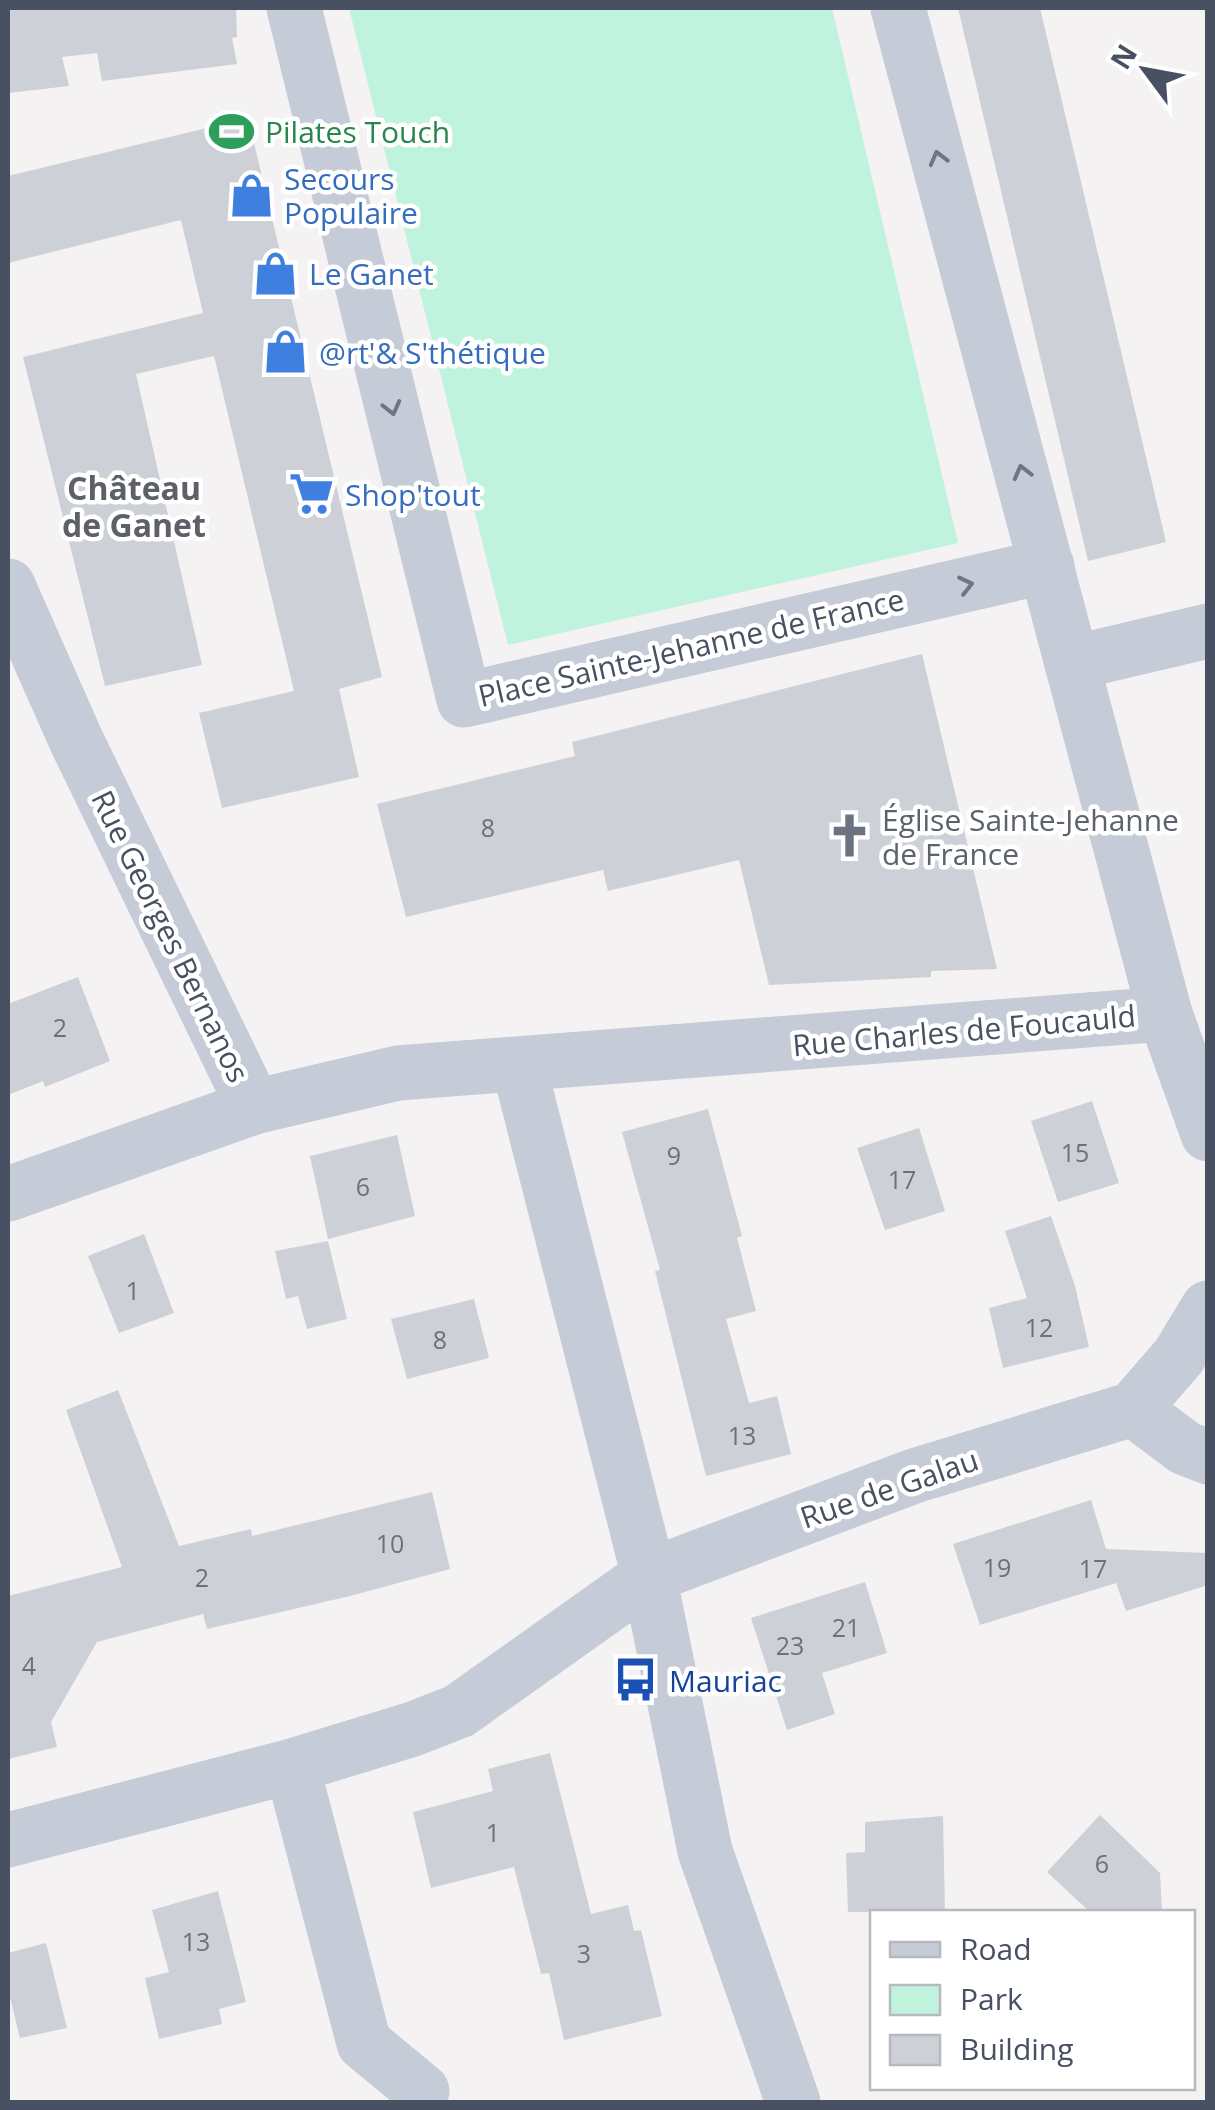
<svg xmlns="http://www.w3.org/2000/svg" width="1215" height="2110" viewBox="0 0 1215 2110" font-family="'Open Sans',sans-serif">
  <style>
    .green { fill: #bff3dd }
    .building { fill: #ced0d7 }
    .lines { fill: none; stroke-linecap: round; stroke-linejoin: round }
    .minor { stroke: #c5cbd7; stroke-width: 55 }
    .oneway { stroke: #6e7684 }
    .labels { text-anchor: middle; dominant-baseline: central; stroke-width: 9; stroke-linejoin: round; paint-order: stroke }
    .number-label { font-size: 25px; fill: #6a717e }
    .leisure-label { font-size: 30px; fill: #27864d; stroke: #fff; text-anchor: start }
    .shop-label { font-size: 30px; fill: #366cbe; stroke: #fff; text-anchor: start }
    .street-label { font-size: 30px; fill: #485161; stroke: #fff }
    .worship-label { font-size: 30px; fill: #5b616d; stroke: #fff; text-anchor: start }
    .transit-label { font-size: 30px; fill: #164399; stroke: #fff; text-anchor: start }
    .neighbourhood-label { font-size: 32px; font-weight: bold; fill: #5e6068; stroke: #fff }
  </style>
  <rect width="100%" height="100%" fill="#f4f2f2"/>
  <path class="green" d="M349 8H832L958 543 508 645Z"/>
  <g class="building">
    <path d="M8 8H236L237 37 232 38 237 64 102 81 97 53 62 57 69 86 8 93Z"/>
    <path d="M958 8H1040L1166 542 1088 561Z"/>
    <path d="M248 118 382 677 339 689 359 777 222 808 199 713 294 691 214 356 136 374 202 665 105 686 23 357 203 313 181 220 8 263V176Z"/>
    <path d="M922 654 997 969 931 971V977L769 985 739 860 608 891 603 870 406 917 377 804 575 756 572 742Z"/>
    <path d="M78 977 110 1061 45 1087 43 1081 8 1095V1004Z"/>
    <path d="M1092 1101 1119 1183 1058 1202 1031 1121Z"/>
    <path d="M708 1109 742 1236 737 1238 756 1311 726 1319 749 1403 777 1396 791 1454 706 1476 655 1271 660 1270 622 1132Z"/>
    <path d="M919 1128 945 1211 885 1230 857 1148Z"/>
    <path d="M397 1135 415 1216 328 1239 310 1156Z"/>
    <path d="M1051 1216 1075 1286 1089 1347 1003 1368 989 1308 1027 1298 1005 1231Z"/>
    <path d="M144 1234 174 1313 119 1333 88 1256Z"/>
    <path d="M328 1241 347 1319 307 1329 298 1296 286 1299 275 1251Z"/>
    <path d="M474 1299 489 1358 407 1379 391 1319Z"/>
    <path d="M118 1390 179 1546 251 1529 252 1536 432 1492 450 1569 350 1596 207 1629 203 1614 97 1642 51 1722 57 1747 8 1759V1596L122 1567 66 1410Z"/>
    <path d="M1091 1500 1106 1549 1208 1553V1585L1126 1611 1116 1583 980 1625 953 1544Z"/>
    <path d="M865 1582 887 1653 822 1673 835 1714 787 1730 751 1618Z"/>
    <path d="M550 1753 591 1914 628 1905 634 1931 641 1930 662 2016 564 2040 549 1973 541 1974 514 1867 431 1888 413 1812 493 1791 488 1769Z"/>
    <path d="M1100 1815 1160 1873 1162 1912H1090L1047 1872Z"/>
    <path d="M943 1816 945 1912H848L846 1853 865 1852V1822Z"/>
    <path d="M218 1891 246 2002 219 2009 222 2024 159 2039 145 1978 169 1972 152 1910Z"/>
    <path d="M46 1943 67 2028 20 2038 8 1989V1953Z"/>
  </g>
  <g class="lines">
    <g class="minor">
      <path d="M294 8 464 700 1047 566"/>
      <path d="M898 8 1165 1014 1208 1134"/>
      <path d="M8 586 76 740 254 1107 398 1073 1165 1014"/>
      <path d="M1072 663 1208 631"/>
      <path d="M519 1066 649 1576 705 1851 793 2102"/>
      <path d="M8 1194 254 1107"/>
      <path d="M1133 1409 1185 1448 1208 1457"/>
      <path d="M292 1766 364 2043 422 2091"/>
      <path d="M8 1840 292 1766 413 1729 459 1711 649 1576 914 1476 1133 1409 1179 1356 1208 1308"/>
    </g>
  </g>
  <defs><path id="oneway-chevron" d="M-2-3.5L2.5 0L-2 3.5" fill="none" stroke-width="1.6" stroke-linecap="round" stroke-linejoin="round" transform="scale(2.5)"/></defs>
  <g class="oneway">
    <use href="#oneway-chevron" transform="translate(938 158) rotate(-105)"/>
    <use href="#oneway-chevron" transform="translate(392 408) rotate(76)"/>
    <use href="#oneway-chevron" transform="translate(1022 472) rotate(-105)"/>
    <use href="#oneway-chevron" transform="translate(966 585) rotate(-13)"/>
  </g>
  <defs>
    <symbol id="stadium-bare" viewBox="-9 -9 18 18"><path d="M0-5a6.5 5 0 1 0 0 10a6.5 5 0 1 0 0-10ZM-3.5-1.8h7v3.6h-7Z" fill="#2e9e5b" stroke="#fff" stroke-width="2.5" paint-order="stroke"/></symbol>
    <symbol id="shop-bare" viewBox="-9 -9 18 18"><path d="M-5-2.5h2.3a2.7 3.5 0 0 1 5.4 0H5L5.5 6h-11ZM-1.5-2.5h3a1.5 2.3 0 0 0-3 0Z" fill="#3f7fe0" stroke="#fff" stroke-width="2.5" paint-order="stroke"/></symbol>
    <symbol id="supermarket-bare" viewBox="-9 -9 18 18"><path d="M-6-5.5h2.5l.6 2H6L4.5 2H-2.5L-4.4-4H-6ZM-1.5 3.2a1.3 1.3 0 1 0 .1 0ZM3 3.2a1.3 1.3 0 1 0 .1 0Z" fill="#3f7fe0" stroke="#fff" stroke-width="2.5" paint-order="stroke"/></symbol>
    <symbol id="church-bare" viewBox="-9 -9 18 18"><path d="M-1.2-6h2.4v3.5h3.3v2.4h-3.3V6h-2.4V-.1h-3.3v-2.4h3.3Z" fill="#6b7280" stroke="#fff" stroke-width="2.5" paint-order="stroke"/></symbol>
    <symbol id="bus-bare" viewBox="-9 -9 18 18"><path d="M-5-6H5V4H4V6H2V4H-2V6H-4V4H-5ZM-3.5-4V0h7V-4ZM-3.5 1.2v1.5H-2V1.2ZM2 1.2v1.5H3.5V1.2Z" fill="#1a4fb4" stroke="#fff" stroke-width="2.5" paint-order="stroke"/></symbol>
  </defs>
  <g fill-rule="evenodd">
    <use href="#stadium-bare" x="200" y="100" width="63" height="63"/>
    <use href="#shop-bare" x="220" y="164" width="63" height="63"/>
    <use href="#shop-bare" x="244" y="242" width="63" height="63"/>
    <use href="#shop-bare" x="254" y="320" width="63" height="63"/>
    <use href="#supermarket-bare" x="280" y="462" width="63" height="63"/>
    <use href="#church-bare" x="818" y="804" width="63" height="63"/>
    <use href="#bus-bare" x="604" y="1648" width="63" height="63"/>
  </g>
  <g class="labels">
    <g class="number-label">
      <text x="488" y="827">8</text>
      <text x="60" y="1027">2</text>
      <text x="1075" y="1152">15</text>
      <text x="674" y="1155">9</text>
      <text x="902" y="1179">17</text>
      <text x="363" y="1186">6</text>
      <text x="133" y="1290">1</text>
      <text x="1039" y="1327">12</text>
      <text x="440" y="1339">8</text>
      <text x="742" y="1435">13</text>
      <text x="390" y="1543">10</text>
      <text x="997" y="1567">19</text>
      <text x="1093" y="1568">17</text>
      <text x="202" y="1577">2</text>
      <text x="846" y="1627">21</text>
      <text x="790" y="1645">23</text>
      <text x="29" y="1665">4</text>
      <text x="493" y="1832">1</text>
      <text x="1102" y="1863">6</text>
      <text x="196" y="1941">13</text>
      <text x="584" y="1953">3</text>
    </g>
    <g class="leisure-label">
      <text x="265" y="131">Pilates Touch</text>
    </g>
    <g class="shop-label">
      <text x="284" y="178">Secours<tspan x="284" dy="34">Populaire</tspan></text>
      <text x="309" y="273">Le Ganet</text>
      <text x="319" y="352">@rt'&amp; S'thétique</text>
      <text x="345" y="494">Shop'tout</text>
    </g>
    <g class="street-label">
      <text transform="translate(691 647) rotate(-13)">Place Sainte-Jehanne de France</text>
      <text transform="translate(171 936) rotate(64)">Rue Georges Bernanos</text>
      <text transform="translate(964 1030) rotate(-5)">Rue Charles de Foucauld</text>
      <text transform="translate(889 1488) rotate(-19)">Rue de Galau</text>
    </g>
    <g class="worship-label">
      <text x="882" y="819">Église Sainte-Jehanne<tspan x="882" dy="34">de France</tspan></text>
    </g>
    <g class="transit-label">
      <text x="669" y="1680">Mauriac</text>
    </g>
    <g class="neighbourhood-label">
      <text x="134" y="487">Château<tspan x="134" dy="37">de Ganet</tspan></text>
    </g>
  </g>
  <rect width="1215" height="2110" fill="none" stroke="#485161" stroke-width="20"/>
  <rect x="870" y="1910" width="325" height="180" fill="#ffffff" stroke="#b6b9c0" stroke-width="2.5"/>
  <rect x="890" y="1942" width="50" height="15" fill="#c5cbd7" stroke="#b6b9c0" stroke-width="2.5"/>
  <text x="960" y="1960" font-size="30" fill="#485161">Road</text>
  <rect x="890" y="1985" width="50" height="30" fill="#bff3dd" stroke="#b6b9c0" stroke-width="2.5"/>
  <text x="960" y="2010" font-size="30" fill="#485161">Park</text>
  <rect x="890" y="2035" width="50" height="30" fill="#ced0d7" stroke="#b6b9c0" stroke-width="2.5"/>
  <text x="960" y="2060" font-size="30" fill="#485161">Building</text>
  <g transform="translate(1145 70) rotate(302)" stroke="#ffffff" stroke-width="8" paint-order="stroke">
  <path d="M0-8L18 38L0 25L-18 38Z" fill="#485161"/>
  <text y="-15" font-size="28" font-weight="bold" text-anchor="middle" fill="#485161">N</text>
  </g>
</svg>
